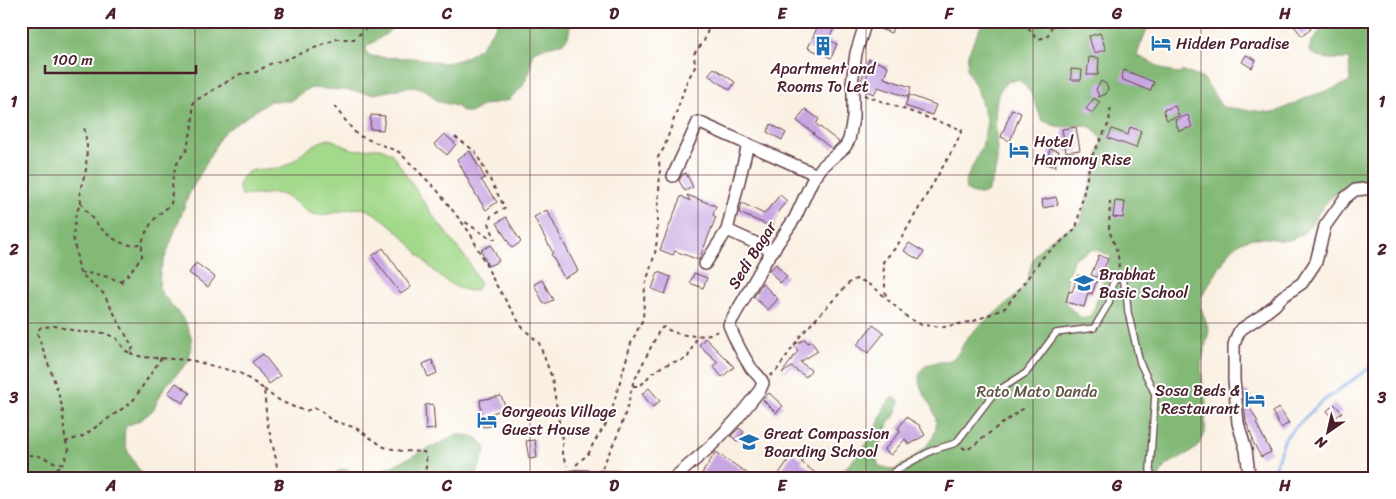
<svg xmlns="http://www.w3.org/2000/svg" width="1396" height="499" viewBox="0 0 1396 499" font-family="Sriracha,sans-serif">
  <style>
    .green { fill: #a3d98a; stroke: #767c5a }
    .forest { fill: #82b976; stroke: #666c50; fill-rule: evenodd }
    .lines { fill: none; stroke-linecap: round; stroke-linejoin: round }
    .stream { stroke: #7babe5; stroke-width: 3 }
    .building { fill: #c7a6e2 }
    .service-casing { stroke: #643e46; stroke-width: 8 }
    .minor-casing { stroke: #643e46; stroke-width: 14 }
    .path { stroke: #643e46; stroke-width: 2; stroke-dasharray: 4 4; stroke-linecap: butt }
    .service { stroke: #fff; stroke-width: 5.5 }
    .minor { stroke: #fff; stroke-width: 11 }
    .grid { fill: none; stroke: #4a1f2b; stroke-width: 1; stroke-opacity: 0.55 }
    .labels { text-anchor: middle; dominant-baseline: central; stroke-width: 4; stroke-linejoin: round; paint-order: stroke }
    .poi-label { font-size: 16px; fill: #4a1f2b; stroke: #fff; text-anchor: start }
    .street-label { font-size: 16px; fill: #4a1f2b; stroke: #fff }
    .park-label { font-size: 16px; fill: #655748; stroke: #fff }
    .neatline { fill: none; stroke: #4a1f2b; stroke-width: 2 }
    .grid-label { font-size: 16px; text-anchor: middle; font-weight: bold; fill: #4a1f2b }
  </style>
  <rect width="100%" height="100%" fill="#fff"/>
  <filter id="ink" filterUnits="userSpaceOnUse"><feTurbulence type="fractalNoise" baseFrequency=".02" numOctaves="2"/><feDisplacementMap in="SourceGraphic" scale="10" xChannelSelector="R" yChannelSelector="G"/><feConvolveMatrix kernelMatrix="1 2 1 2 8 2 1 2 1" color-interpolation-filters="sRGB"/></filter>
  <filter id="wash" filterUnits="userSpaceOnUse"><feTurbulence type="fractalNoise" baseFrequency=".0096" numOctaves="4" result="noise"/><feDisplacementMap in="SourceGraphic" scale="20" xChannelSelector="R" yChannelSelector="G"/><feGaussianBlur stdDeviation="1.12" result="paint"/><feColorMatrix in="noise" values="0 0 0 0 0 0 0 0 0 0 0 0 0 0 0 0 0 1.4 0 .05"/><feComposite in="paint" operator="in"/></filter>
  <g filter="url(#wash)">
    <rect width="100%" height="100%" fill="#faf0e2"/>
    <path class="green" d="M329 139C338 141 344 147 352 149 368 153 373 141 392 154L436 220 468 261 480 285 475 291C446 291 427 263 409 243 398 231 383 217 368 210 355 204 333 215 319 215 304 215 296 199 283 195 272 191 254 197 241 195 238 187 238 181 245 174 255 166 268 172 279 168 299 162 306 144 329 139Z"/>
    <g class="forest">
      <path d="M21 21H399L386 34 366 47 367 55C382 59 398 57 413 58 422 58 431 62 440 63 453 64 469 57 479 48 487 41 492 29 500 21H571L568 37 563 43 538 49 532 54 530 71 522 87 509 100 484 105 470 113 462 111 456 106 437 101 426 90 413 86 374 94 343 90 312 88 304 91 290 101H270L227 130 221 136 189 194 160 271 159 288 163 295 185 321 191 337 192 346 189 353 190 360 164 388 153 410 141 420 126 426C119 447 135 460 143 478H21Z"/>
      <path d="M983 21H1151L1140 46 1137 56C1153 61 1162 72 1179 74L1183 71 1204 79 1222 107 1274 113 1308 97 1335 88 1350 81 1349 59C1335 59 1320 61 1309 51L1311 43 1327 21H1375V181C1360 180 1337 191 1327 202 1317 213 1309 233 1293 239 1285 242 1275 239 1267 238 1252 236 1238 241 1229 252L1201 298 1200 305 1209 331 1201 364 1202 381 1206 397 1205 433 1197 448 1165 466 1158 478H834C846 469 868 445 875 431 881 419 882 406 893 397L900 402 894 417 889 421 878 450 876 458 879 466 895 470C906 462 919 455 928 444 954 413 909 392 921 371 929 358 945 366 955 357 960 352 963 344 967 338 983 320 1006 308 1021 290 1029 282 1029 267 1034 258 1042 241 1066 231 1081 221L1102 141C1089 115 1079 130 1057 126 1052 125 1047 122 1042 120L1031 93 1020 80C1014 80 1009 80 1005 84 989 97 998 142 997 161 996 171 992 181 988 191 980 195 974 196 966 190L965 182 982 147 987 122 978 91 967 70 968 54ZM1093 249 1111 256 1093 312 1087 318 1080 317 1065 303C1066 286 1068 273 1074 258Z"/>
      <path d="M458 435C472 435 479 436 486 449L475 478H327L342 469 366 475 374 474 443 442 450 437Z"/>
    </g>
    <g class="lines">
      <path class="stream" d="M1271 478 1285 438 1319 404 1375 364"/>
    </g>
    <g id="blocks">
      <g class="building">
        <path d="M820 21H838L828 40 837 44 831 58 808 48Z"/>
        <path d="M873 21H895L891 33 872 26Z"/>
        <path d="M1290 21H1305L1311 29 1302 36Z"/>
        <path d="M1100 33 1106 50 1094 53 1089 36Z"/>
        <path d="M1246 55 1256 60 1252 68 1242 62Z"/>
        <path d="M1089 57 1099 58 1098 75H1087Z"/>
        <path d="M869 59 888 66 884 78 911 87 908 97 878 87 874 94 860 89V83Z"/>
        <path d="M714 68 735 82 730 90 708 75Z"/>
        <path d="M1071 69 1082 70 1081 80H1071Z"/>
        <path d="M1124 70 1154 82 1150 91 1121 79Z"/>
        <path d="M1101 81 1106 84 1108 89 1106 94 1099 97 1096 89Z"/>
        <path d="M909 95 936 105 932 115 905 106Z"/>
        <path d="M1094 98 1100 102 1092 113 1086 109Z"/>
        <path d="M1175 106 1179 116 1167 120 1163 110Z"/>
        <path d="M805 109 819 119 816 124 839 142 832 149 813 134 814 133 797 121Z"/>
        <path d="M1012 109 1021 113 1010 141 1001 137Z"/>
        <path d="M371 115 385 116 383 130 370 129Z"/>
        <path d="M1188 115 1192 127 1179 131 1175 120Z"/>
        <path d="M771 124 786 133 782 140 767 132Z"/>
        <path d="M1076 127 1080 150 1066 152 1062 129Z"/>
        <path d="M1130 127 1141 131 1136 148 1108 138 1112 129 1128 135Z"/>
        <path d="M444 134 456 144 447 155 434 144Z"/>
        <path d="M1050 149 1059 151 1055 167 1046 164Z"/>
        <path d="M470 151 485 178 481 180 497 202 486 210 476 195 457 159Z"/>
        <path d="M686 173 693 187 685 191 679 181 682 175Z"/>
        <path d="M687 195 716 206 713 215 716 217 699 260 675 251 673 255 660 250 681 196 690 201Z"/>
        <path d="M780 195 787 201 779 210 772 227 739 213 742 203 764 214Z"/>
        <path d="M1056 197 1058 205 1043 208 1042 200Z"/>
        <path d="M1115 201 1125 202 1123 218 1113 217Z"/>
        <path d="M547 210 578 271 564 278 551 254 553 253 534 217Z"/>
        <path d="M506 217 521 242 512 248 497 223Z"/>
        <path d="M909 243 924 252 919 260 904 251Z"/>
        <path d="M491 245 499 261 488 266 481 250Z"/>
        <path d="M383 248 411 287 401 294 372 256Z"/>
        <path d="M1099 255 1108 259 1100 278 1091 275Z"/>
        <path d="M196 263 215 277 208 287 189 273Z"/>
        <path d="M776 264 787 277 780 283 769 270Z"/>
        <path d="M658 272 671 277 665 294 652 289Z"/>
        <path d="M694 273 707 278 703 288 690 283Z"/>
        <path d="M1078 275 1097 281 1092 294 1088 293 1084 307 1066 302 1069 291 1072 292Z"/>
        <path d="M542 280 553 300 544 304 534 284Z"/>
        <path d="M762 283 778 299 768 310 754 297Z"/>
        <path d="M873 325 884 333 868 353 857 345Z"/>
        <path d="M705 338 734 367 722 377 713 366 718 362 699 345Z"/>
        <path d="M805 339 808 343 811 341 818 351 800 362 811 370 806 377 792 367 782 373 798 351 794 345Z"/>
        <path d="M263 354 280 376 269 384 252 362Z"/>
        <path d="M432 360 437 373 428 377 423 364Z"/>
        <path d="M176 383 190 393 183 403 168 393Z"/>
        <path d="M649 388 660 401 653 407 642 394Z"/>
        <path d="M1243 391H1248L1250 403H1247L1258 422 1256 423 1271 452 1261 457 1252 440 1253 439 1250 431 1246 422Z"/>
        <path d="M769 393 783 406 776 413 763 400Z"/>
        <path d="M501 396 506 408 490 414 491 426 483 427 480 400Z"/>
        <path d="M433 404 435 429 426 430 425 405Z"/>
        <path d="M1334 404 1342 412 1334 419 1327 411Z"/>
        <path d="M1279 408 1289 423 1281 428 1272 412Z"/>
        <path d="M906 417 919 425 925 435 909 445 905 439 891 455 884 450 901 431 898 429Z"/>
        <path d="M739 428 744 432 737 441 731 436Z"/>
        <path d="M535 440 537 458 529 459 526 441Z"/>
        <path d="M716 452 754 478H699Z"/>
        <path d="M793 453 803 460 801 462 822 478H776Z"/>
      </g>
    </g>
  </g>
  <g filter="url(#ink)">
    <use href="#blocks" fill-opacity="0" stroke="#643e46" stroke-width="1"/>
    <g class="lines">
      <defs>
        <path id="service" d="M888 478 898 469 933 450 956 443 994 393 1026 373 1056 333 1094 328 1109 303 1112 285 1117 277 1122 280 1126 290 1128 312 1140 363 1155 394 1150 470 1152 478"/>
        <g id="minor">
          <path d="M673 176 698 122 817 175"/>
          <path d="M727 230 773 251"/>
          <path d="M705 264 727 230 748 144"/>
          <path d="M565 478 575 476 634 478"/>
          <path d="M674 478 710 447 736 420 760 390 763 383C760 376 755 373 751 368 742 354 735 340 729 325L765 262 795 218 812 181 822 167 845 147 849 140 853 118V92L852 83 856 53 866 21"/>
          <path d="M1248 478 1249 474 1246 450 1238 423 1234 380V345L1237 336 1240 330 1261 316 1275 305 1282 297 1302 283 1316 262 1325 226 1345 198 1355 190 1375 188"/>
        </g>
      </defs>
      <use href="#service" class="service-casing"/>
      <use href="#minor" class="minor-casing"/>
      <g class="path">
        <path d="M1025 21 1032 34 1038 39 1047 37 1054 21"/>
        <path d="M864 95 962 130 956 144 897 246 883 262 886 298"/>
        <path d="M334 106 357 135 399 152 437 190 470 233 495 283 522 327 539 343 552 378 562 440V455L567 466"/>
        <path d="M455 137 475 151 505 208 491 216 489 223 495 239H491L462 220"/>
        <path d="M1110 201 1109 230 1118 254 1119 270"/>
        <path d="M81 203C93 221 117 253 142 243 147 226 157 214 171 205L173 175 178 161 186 151 191 132 193 117V102L240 74 256 72 270 64 287 59 337 39H354L375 21"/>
        <path d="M80 273C97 273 110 277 126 284"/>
        <path d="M120 281 128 275 142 256V243"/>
        <path d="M130 353 142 357 190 360 240 373 264 389 267 422 276 459 278 478"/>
        <path d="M770 376 777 370 801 335 850 282 856 279 863 281 875 288 908 318 922 325 944 327 974 321 1005 308 1043 257 1076 229 1091 158 1109 123 1111 105"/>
        <path d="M633 386C643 387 645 380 652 373 662 365 675 361 687 359L698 335"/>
        <path d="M264 389C277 401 290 406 306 411L313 408 320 410 331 420 356 428 384 447 402 451 424 452C428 460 427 470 421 478"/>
        <path d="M65 442 83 436 132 402 162 357"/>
        <path d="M962 447 967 450 977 443 993 430 1027 406"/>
        <path d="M21 455C27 455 34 455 39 456 50 459 52 464 64 463L69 449C62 436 65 422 62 407 56 382 45 357 37 332L41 327 55 326 80 332 105 333 117 339 126 351 130 353 133 348 103 293 80 273 73 237 76 213 81 203 80 190 86 170 87 146 84 125"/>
        <path d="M576 465 589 453 593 444 606 424V415L611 413 631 343 643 319 645 286 655 253 657 240 660 169 658 157 664 148 687 81 695 67 694 54 704 41 711 21"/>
        <path d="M602 468 619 432 628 405 633 383 660 329 664 327C678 337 704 339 720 330"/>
        <path d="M44 478 64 463"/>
      </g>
      <use href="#service" class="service"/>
      <use href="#minor" class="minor"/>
    </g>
  </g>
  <path class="grid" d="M195 21V478M363 21V478M530 21V478M698 21V478M866 21V478M1033 21V478M1201 21V478M21 175H1375M21 323H1375"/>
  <defs>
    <symbol id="hotel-bare" viewBox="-9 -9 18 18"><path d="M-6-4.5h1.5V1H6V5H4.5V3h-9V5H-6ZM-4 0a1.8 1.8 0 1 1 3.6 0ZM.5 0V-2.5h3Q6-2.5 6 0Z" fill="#1f6fb2" stroke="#fff" stroke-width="2.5" paint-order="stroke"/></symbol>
    <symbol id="building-bare" viewBox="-9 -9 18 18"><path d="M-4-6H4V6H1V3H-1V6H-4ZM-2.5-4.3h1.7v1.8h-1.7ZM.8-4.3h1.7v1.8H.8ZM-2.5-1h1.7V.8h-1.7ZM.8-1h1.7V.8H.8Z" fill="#1f6fb2" stroke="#fff" stroke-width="2.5" paint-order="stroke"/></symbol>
    <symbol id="school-bare" viewBox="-9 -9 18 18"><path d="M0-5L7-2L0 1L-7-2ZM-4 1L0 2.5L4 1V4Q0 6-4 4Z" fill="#1f6fb2" stroke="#fff" stroke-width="2.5" paint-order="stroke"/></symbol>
  </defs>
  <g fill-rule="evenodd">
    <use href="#hotel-bare" x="1147" y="29" width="28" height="28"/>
    <use href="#building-bare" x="809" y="32" width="28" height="28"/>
    <use href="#hotel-bare" x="1005" y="136" width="28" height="28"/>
    <use href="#school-bare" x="1070" y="269" width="28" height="28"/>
    <use href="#hotel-bare" x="1241" y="385" width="28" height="28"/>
    <use href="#hotel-bare" x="473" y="406" width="28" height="28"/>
    <use href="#school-bare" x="735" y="428" width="28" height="28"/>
  </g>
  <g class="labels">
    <g class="poi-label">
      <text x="1176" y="43">Hidden Paradise</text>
      <text x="823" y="68" text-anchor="middle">Apartment and<tspan x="823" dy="18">Rooms To Let</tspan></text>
      <text x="1034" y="141">Hotel<tspan x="1034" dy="18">Harmony Rise</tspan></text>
      <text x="1099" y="274">Brabhat<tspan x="1099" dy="18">Basic School</tspan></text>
      <text x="1240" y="390" text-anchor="end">Sosa Beds &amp;<tspan x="1240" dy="18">Restaurant</tspan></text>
      <text x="502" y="411">Gorgeous Village<tspan x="502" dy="18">Guest House</tspan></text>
      <text x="764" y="433">Great Compassion<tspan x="764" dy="18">Boarding School</tspan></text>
    </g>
    <g class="street-label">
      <text transform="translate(752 255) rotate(-58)">Sedi Bagar</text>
    </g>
    <g class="park-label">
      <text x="1037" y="391">Rato Mato Danda</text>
    </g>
  </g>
  <rect width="1396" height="499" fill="none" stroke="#fff" stroke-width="55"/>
  <g transform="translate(1328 432) rotate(214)" stroke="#ffffff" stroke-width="4" paint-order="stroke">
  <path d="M0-4L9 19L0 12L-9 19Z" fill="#4a1f2b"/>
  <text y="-8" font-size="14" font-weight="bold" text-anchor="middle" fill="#4a1f2b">N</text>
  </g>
  <path d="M45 65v8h151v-8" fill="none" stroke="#4a1f2b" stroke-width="2.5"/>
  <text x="52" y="65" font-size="15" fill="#4a1f2b" stroke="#ffffff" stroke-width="4" paint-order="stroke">100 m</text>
  <rect x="28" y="28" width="1340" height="444" class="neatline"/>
  <g class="grid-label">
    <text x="111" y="19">A</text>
    <text x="279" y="19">B</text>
    <text x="447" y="19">C</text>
    <text x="614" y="19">D</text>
    <text x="782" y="19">E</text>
    <text x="949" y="19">F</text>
    <text x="1117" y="19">G</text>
    <text x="1285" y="19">H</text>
    <text x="14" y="107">1</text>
    <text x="1382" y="107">1</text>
    <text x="14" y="255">2</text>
    <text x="1382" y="255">2</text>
    <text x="14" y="403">3</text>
    <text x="1382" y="403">3</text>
    <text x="111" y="491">A</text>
    <text x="279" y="491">B</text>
    <text x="447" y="491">C</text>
    <text x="614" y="491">D</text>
    <text x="782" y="491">E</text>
    <text x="949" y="491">F</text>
    <text x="1117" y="491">G</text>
    <text x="1285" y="491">H</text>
  </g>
</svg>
